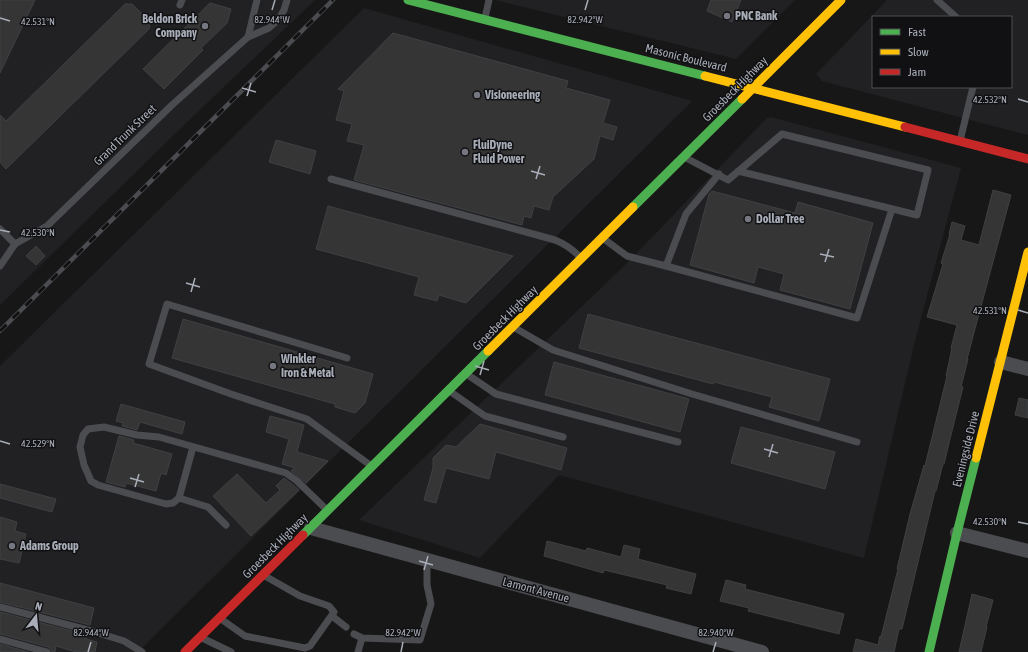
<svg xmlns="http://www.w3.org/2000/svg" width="1028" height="652" viewBox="0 0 1028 652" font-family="'Asap Condensed',sans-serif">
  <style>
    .built { fill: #212123; fill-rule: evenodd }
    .building { fill: #353536; stroke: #3f4043 }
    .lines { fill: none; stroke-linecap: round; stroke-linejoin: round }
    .lane { stroke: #4b4c50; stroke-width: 7 }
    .street { stroke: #4b4c50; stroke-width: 14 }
    .fast { stroke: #4caf50; stroke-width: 9 }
    .slow { stroke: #ffc107; stroke-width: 9 }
    .jam { stroke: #c62828; stroke-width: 9 }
    .rail-casing { stroke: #4b4c4f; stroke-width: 4.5 }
    .rail { stroke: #111113; stroke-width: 3; stroke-dasharray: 9; stroke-linecap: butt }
    .ticks { fill: none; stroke: #a8adb8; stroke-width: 1.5 }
    .poi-dot { fill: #757880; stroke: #111113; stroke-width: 1.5 }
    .labels { text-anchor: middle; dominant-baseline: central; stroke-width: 3; stroke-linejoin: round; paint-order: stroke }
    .poi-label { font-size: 12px; font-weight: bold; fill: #a8adb8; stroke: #111113; text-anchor: start }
    .street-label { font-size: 12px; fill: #a8adb8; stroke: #111113 }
    .ticks-label { font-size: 10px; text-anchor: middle; fill: #a8adb8; stroke: #111113; stroke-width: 3; stroke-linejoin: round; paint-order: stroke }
  </style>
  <rect width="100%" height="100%" fill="#171717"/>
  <g class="built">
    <path d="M0 0H315L182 127 0 305Z"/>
    <path d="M495 0H795L736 59Z"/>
    <path d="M887 0H1028V135L822 81 816 74ZM873 17H1011V87H873Z"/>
    <path d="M364 8 692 101 138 652H0V366Z"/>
    <path d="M771 117 961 168 915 341 864 558 559 475 480 558 359 520 625 265 767 118Z"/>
  </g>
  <g class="building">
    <path d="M0 0H35L0 73Z"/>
    <path d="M711 0H741L732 22 707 11Z"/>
    <path d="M210 3 231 9 227 23 201 48 203 50 164 89 143 69Z"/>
    <path d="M125 4H132L150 22 149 29 6 169 0 162V115L6 121Z"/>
    <path d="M393 33 568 81 566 88 610 100 603 123 617 127 613 140 600 136 594 159 553 197 549 210 534 206 531 218 524 216 522 225 354 180 364 145 347 141 352 124 336 120 344 91 338 89Z"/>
    <path d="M276 140 316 151 310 174 269 162Z"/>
    <path d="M993 190 1011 195 976 325 967 359H968L961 387H963L949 443 944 464H943L936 491H935L902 629H899L894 652H853L856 639 878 645 880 636 881 637 898 569H897L910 514 924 465 925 466 947 376H946L952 348H951L957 325 927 317 943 264 941 263 950 234H949L952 222 965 226 961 240 979 245Z"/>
    <path d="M712 191 795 213 798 202 873 223 850 309 780 290 784 274 758 267 754 283 690 265 709 194Z"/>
    <path d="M328 206 513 256 466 303 439 295 437 301 414 295 419 277 316 249Z"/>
    <path d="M36 246 45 256 36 265 26 256Z"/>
    <path d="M588 314 830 379 819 421 769 407 772 397 714 382 713 384 579 348Z"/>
    <path d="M183 319 373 374 365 403 355 413 335 407V404L172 358Z"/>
    <path d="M554 362 689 399 680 432 545 395Z"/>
    <path d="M1019 398 1028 400V418L1015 415Z"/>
    <path d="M121 404 185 422 182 434 140 422 137 430 122 426 123 423 116 421Z"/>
    <path d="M270 416 304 425 297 452 328 461 306 483 291 471 295 468 282 464 289 439 266 432Z"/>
    <path d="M480 424 567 448 561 470 496 452 489 479 446 468 436 503 424 500 433 468V458L446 445 456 447Z"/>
    <path d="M741 427 835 452 825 489 731 463Z"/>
    <path d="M119 436 134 440 133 443 172 454 166 475 161 473 156 491 126 483 125 487 106 482Z"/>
    <path d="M237 474 266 503 280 490 276 486 284 478 299 490 251 536 213 496Z"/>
    <path d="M0 484 56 499 52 512 0 498Z"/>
    <path d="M0 517 17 522 15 531 26 534 19 563 0 559Z"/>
    <path d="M547 541 586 551 587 548 621 557 624 545 640 549 638 559 696 574 691 594 666 588 667 585 604 570 603 573 544 556Z"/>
    <path d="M726 580 746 585 745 589 844 614 839 634 748 611 749 608 720 601Z"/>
    <path d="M0 583 94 608 90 625 0 602Z"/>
    <path d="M972 594 993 600 986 627H987L981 652H959Z"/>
    <path d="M0 612 87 635 86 639 97 642 95 652H76L56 646 55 652H52L51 649 48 647 0 634Z"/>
    <path d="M0 644 28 652H0Z"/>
  </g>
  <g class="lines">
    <g class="lane">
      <path d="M937 0 956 17"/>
      <path d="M180 5 182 0"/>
      <path d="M485 18 489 0"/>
      <path d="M248 37 257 0"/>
      <path d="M960 141 973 87"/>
      <path d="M686 158 728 180 782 134 928 170 917 215 738 171"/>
      <path d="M331 179 555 240C565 244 572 249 579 256"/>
      <path d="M0 229 15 244"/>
      <path d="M604 239 627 256 666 266 686 214 719 174"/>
      <path d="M0 266 15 244 47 226 172 105 248 37 269 28 278 20 284 10 287 0"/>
      <path d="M666 266 857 318 892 209"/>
      <path d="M515 328 553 350 692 394 857 442"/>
      <path d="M347 358 167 304 149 364 231 394 307 419 370 465"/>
      <path d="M468 375 496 394 678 442"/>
      <path d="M451 392 485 416 563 437"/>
      <path d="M193 447 179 498 173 503 166 504 98 485 91 481 88 474 84 465 80 447 83 435 88 429 104 427 137 435 159 437 286 473 297 481 326 509"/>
      <path d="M179 498 208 507 226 525"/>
      <path d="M0 607 95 632 124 641 142 652"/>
      <path d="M332 616 346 627"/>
      <path d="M221 619 245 636 305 648 310 646 334 612 329 606 300 596 265 576"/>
      <path d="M354 634 362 638 420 640 431 604 427 585V560"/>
      <path d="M202 638 231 652"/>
      <path d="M0 639 47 652"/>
      <path d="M358 652 362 638"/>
    </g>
    <g class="street">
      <path d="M1001 362 1028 369"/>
      <path d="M311 528 762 652"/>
      <path d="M957 533 1028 551"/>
    </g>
    <g class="fast">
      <path d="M408 0 705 76"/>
      <path d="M633 207 742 99"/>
      <path d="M303 535 488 351"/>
      <path d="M929 652 957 533 976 458"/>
    </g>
    <g class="slow">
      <path d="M705 76 905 127"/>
      <path d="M742 99 841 0"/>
      <path d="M488 351 633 207"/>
      <path d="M976 458 1028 252"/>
    </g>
    <g class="jam">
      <path d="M905 127 1028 159"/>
      <path d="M185 652 303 535"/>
    </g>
    <defs>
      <path id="rail" d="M0 331 333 0"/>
    </defs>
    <use href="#rail" class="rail-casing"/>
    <use href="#rail" class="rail"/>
  </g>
  <path class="ticks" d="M272 10 275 0M585 10 588 0M0 18 10 21M242 88 256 92M247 96 251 83M1018 99 1028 102M531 171 545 175M536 179 540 166M0 230 10 232M820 254 834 257M825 262 829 249M186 283 200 287M191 292 195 278M1018 310 1028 313M475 366 489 370M480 375 484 361M0 441 10 444M764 449 778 453M769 457 773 444M130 478 144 482M135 487 139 474M1018 522 1028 524M419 561 433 565M424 570 428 556M88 652 91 642M401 652 403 642M713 652 716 642"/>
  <g class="poi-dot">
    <circle cx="727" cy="16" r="4"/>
    <circle cx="205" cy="26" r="4"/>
    <circle cx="477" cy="95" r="4"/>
    <circle cx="465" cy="152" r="4"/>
    <circle cx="748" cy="219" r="4"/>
    <circle cx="273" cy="366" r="4"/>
    <circle cx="12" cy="546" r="4"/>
  </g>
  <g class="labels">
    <g class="poi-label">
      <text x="735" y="16">PNC Bank</text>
      <text x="197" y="19" text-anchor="end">Beldon Brick<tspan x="197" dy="14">Company</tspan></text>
      <text x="485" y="95">Visioneering</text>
      <text x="473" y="145">FluiDyne<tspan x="473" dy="14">Fluid Power</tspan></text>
      <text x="756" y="219">Dollar Tree</text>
      <text x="281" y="359">Winkler<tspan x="281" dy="14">Iron &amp; Metal</tspan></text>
      <text x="20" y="546">Adams Group</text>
    </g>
    <g class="street-label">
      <text transform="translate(686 58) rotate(14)">Masonic Boulevard</text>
      <text transform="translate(735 89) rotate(-45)">Groesbeck Highway</text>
      <text transform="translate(125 135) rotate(-44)">Grand Trunk Street</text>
      <text transform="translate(505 318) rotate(-45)">Groesbeck Highway</text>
      <text transform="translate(966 449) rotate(-76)">Eveningside Drive</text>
      <text transform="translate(275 546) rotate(-45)">Groesbeck Highway</text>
      <text transform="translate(536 590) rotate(15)">Lamont Avenue</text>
    </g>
  </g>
  <g class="ticks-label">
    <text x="272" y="23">82.944°W</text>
    <text x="585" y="23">82.942°W</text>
    <text x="38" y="25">42.531°N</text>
    <text x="990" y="103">42.532°N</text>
    <text x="38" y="236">42.530°N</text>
    <text x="990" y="314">42.531°N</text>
    <text x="38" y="447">42.529°N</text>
    <text x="990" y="525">42.530°N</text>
    <text x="91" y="636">82.944°W</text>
    <text x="403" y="636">82.942°W</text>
    <text x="716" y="636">82.940°W</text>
  </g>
  <rect x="872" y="16" width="140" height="72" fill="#111113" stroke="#4d4f55"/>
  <rect x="880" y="29" width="20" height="6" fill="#4caf50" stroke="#4d4f55"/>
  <text x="908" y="36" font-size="12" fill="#a8adb8">Fast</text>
  <rect x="880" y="49" width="20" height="6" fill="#ffc107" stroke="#4d4f55"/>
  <text x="908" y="56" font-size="12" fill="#a8adb8">Slow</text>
  <rect x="880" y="69" width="20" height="6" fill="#c62828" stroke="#4d4f55"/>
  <text x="908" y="76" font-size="12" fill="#a8adb8">Jam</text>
  <g transform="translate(36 616) rotate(16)" stroke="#111113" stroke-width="3" paint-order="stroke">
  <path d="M0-3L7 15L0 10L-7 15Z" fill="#a8adb8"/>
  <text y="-6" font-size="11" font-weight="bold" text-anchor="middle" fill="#a8adb8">N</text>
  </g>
</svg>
